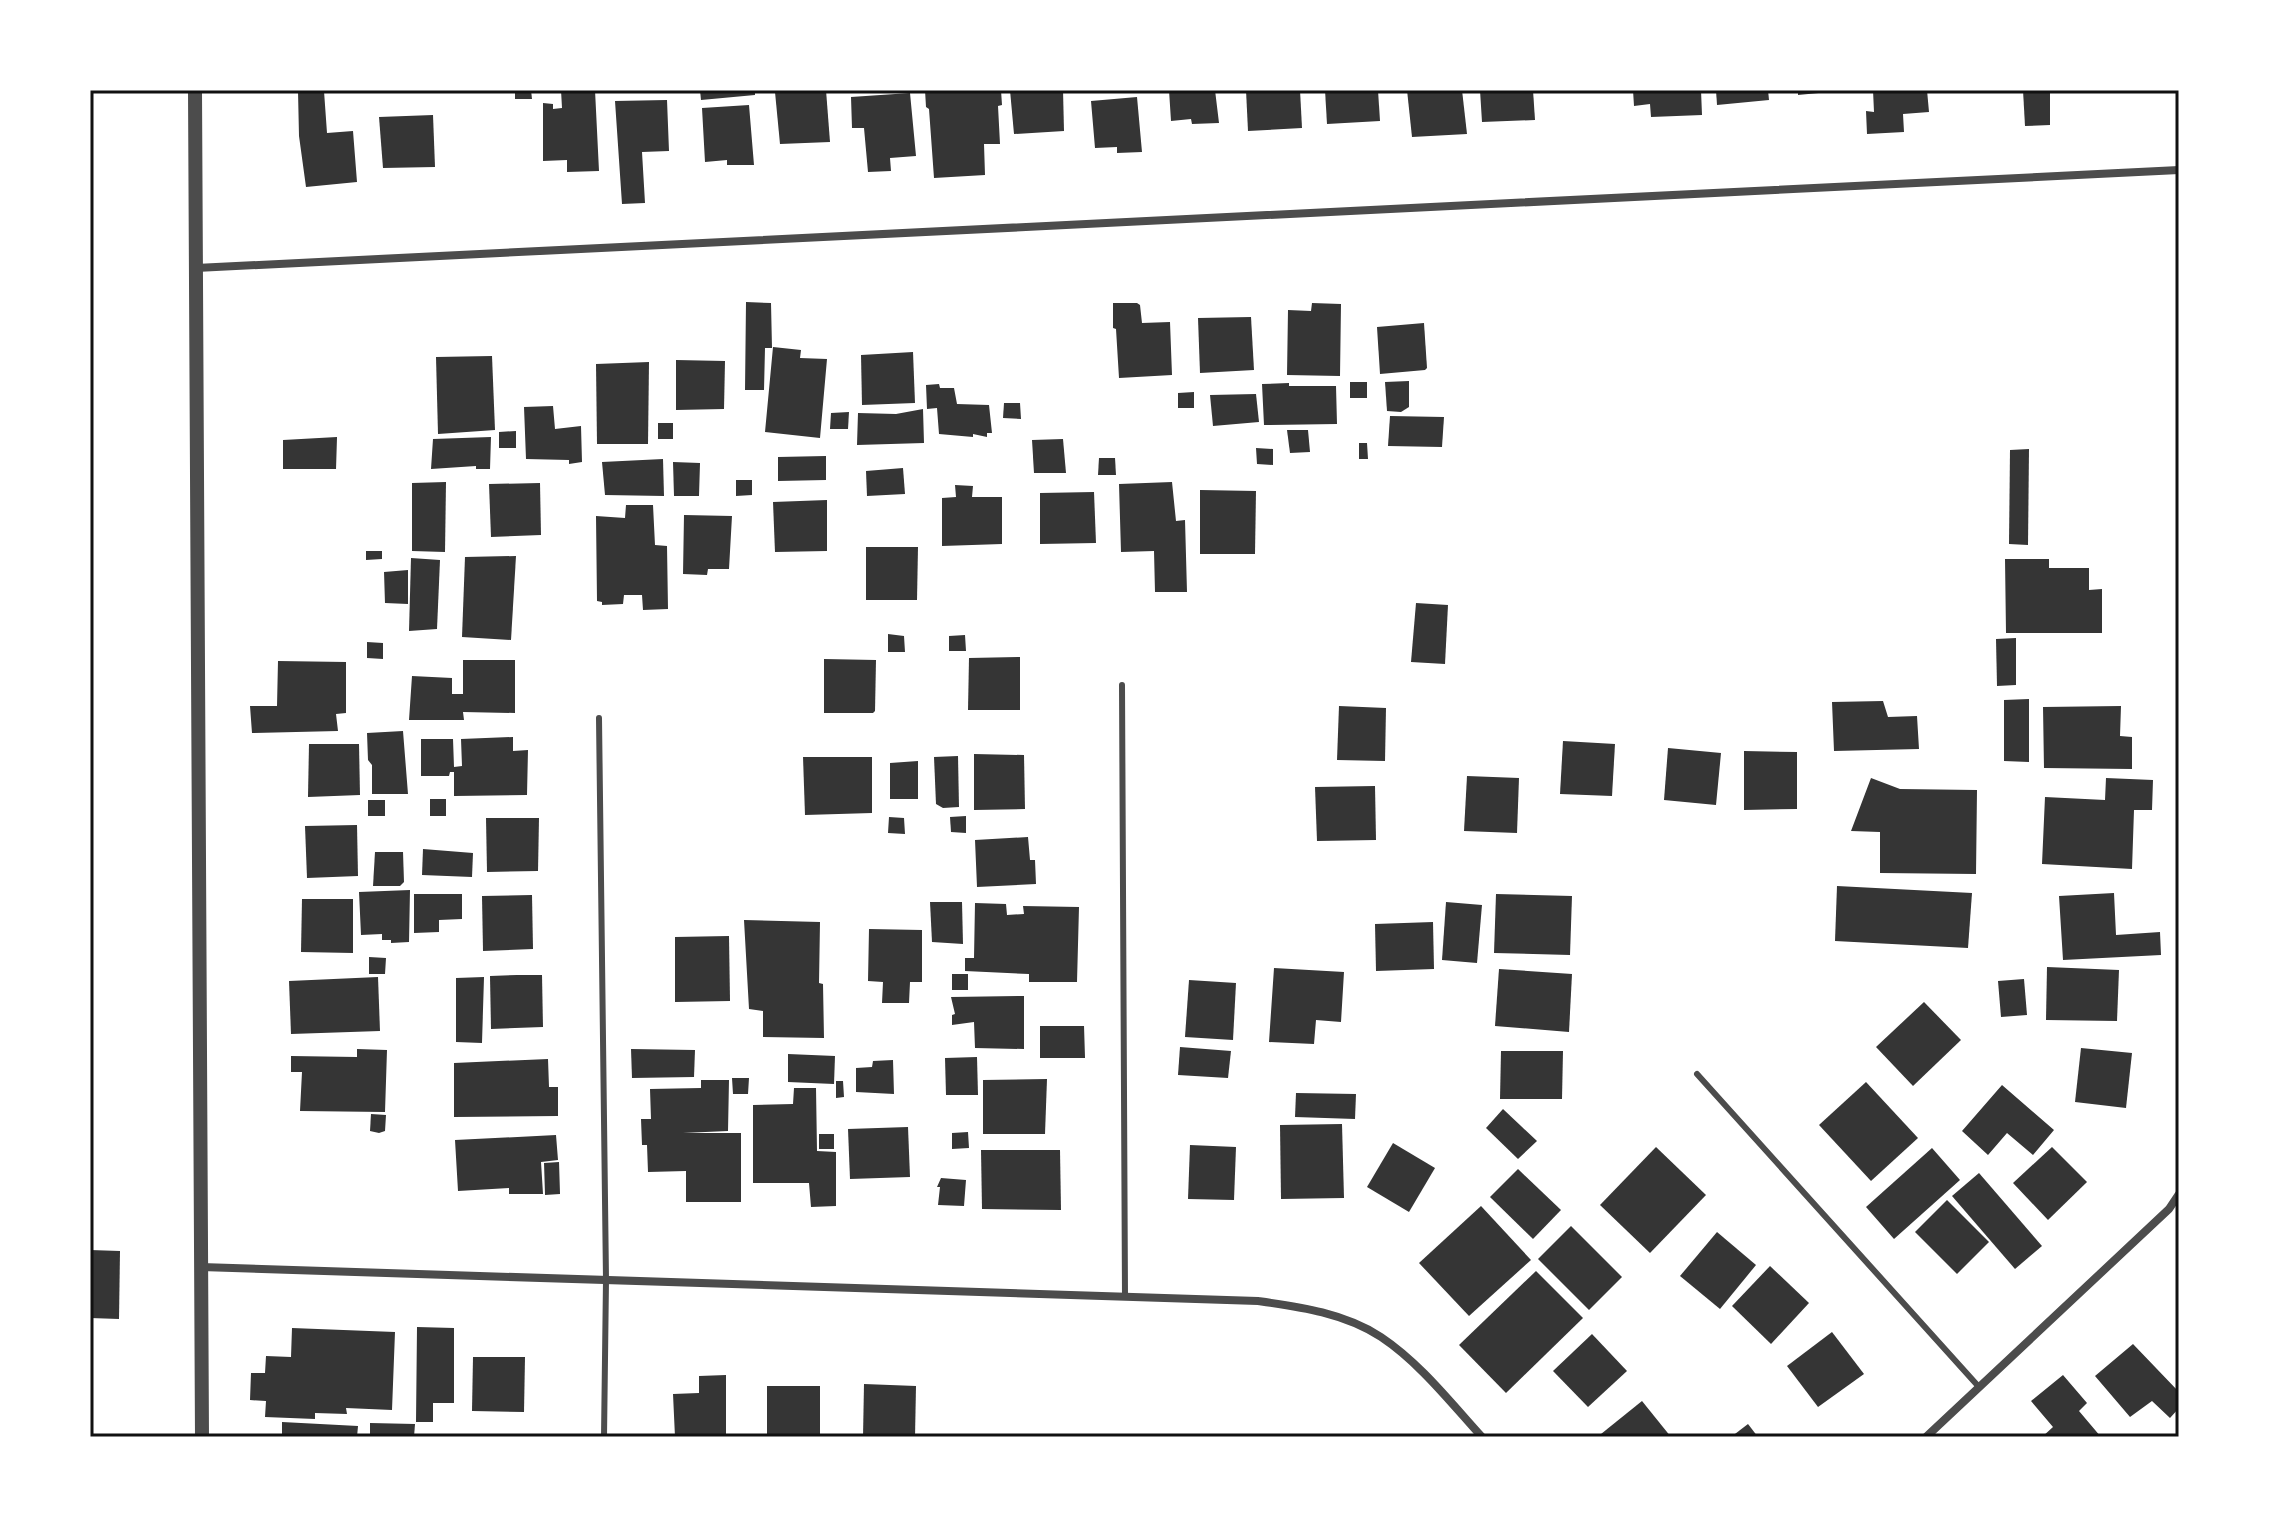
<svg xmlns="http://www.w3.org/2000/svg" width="2269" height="1527" viewBox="0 0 2269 1527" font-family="'Crimson Pro',serif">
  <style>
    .building { fill: #353535 }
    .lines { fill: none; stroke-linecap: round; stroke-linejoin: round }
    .service { stroke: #4c4c4c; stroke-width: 6 }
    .minor { stroke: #4c4c4c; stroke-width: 8 }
    .tertiary { stroke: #4c4c4c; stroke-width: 14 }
    .neatline { fill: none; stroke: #111; stroke-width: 3 }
  </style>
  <rect width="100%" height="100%" fill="#fff"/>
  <g class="building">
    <path d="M515 90H531L532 99H515Z"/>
    <path d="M561 90H595L599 171 567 172V160L543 161V103L553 104V109L562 108Z"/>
    <path d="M700 90H755V95L701 100Z"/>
    <path d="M826 90 830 142 780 144 775 92Z"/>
    <path d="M925 90H1001L1002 105 998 106 1000 144H984L985 175 934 178 929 109 926 107Z"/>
    <path d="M1010 90H1063L1064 131 1014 134Z"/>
    <path d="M1169 90H1215L1219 123 1192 124 1191 119 1171 121Z"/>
    <path d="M1246 90H1300L1302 128 1248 131Z"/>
    <path d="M1325 90H1378L1380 121 1327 124Z"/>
    <path d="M1407 90H1462L1467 134 1412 137Z"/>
    <path d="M1480 90H1533L1535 120 1482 122Z"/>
    <path d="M1633 90H1701L1702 115 1651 117 1650 104 1634 106Z"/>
    <path d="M1716 90H1768L1769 100 1717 105Z"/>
    <path d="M1798 90H1828L1829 92 1798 95Z"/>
    <path d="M1873 90H1927L1929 112 1903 114 1904 132 1867 134 1866 111 1874 112Z"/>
    <path d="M2023 90H2050V125L2025 126Z"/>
    <path d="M298 91H324L327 133 353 131 357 182 306 187 299 136Z"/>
    <path d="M910 93 916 156 890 158 891 171 868 172 864 128H852L851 97Z"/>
    <path d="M1137 97 1142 152 1117 153V147L1095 148 1091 101Z"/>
    <path d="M667 100 669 151 642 152 645 203 622 204 615 101Z"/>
    <path d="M749 105 754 165H727V160L705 162 702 108Z"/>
    <path d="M433 115 435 167 383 168 379 117Z"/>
    <path d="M746 302 771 303 772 348H765L764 390H745Z"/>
    <path d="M1113 303H1137L1140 305 1142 323 1170 322 1172 375 1119 378 1116 329 1113 328Z"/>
    <path d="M1312 303 1341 304 1340 376 1287 375 1288 310 1311 311Z"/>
    <path d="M1251 317 1254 370 1200 373 1198 318Z"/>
    <path d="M1424 323 1427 368 1425 370 1380 374 1377 327Z"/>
    <path d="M773 347 801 350 800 358 827 359 820 438 765 432Z"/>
    <path d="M913 352 915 403 862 405 861 355Z"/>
    <path d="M492 356 495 430 438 434 436 357Z"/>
    <path d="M676 360 725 361 724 409 676 410Z"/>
    <path d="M649 362 648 444H597L596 364Z"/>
    <path d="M1409 381V407L1401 412 1387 411 1385 382Z"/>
    <rect x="1350" y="382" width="17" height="16"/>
    <path d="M1289 383V386H1336L1337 424 1264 425 1262 384Z"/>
    <path d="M939 384 940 388H954L957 404 989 405 992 433H987V437L973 434V437L939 434 937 408 927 409 926 385Z"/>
    <path d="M1194 392V408H1178V393Z"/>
    <path d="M1256 394 1259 422 1213 426 1210 395Z"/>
    <path d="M1004 403H1020L1021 419 1003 418Z"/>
    <path d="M553 406 555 429 581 426 582 462 569 464V460L526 459 524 407Z"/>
    <path d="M923 409 924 443 857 445 858 413 896 414Z"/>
    <path d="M849 412 848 429H830L831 413Z"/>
    <path d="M1390 416 1444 417 1442 447 1388 446Z"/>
    <rect x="658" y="423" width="15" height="16"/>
    <path d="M1287 430H1308L1310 452 1290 453Z"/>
    <path d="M516 431V448H499V432Z"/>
    <path d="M337 437 336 469H283V440Z"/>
    <path d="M491 437 490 469H476V466L431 469 433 439Z"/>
    <path d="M1063 439 1066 473H1034L1032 440Z"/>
    <path d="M1359 443H1367L1368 459H1359Z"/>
    <path d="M1256 448 1273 449V465L1257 464Z"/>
    <path d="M2029 449 2028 545 2009 544 2010 450Z"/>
    <path d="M826 456V480L778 481V457Z"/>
    <path d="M1099 458H1115L1116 475H1098Z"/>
    <path d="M663 459 664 496 605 495 602 462Z"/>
    <path d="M673 462 700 463 699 496H674Z"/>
    <path d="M903 468 905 494 867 496 866 471Z"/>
    <path d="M736 480H752V495L736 496Z"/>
    <path d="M446 482 445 552 412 551V483Z"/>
    <path d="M1172 482 1176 521 1185 520 1187 592H1155L1154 551 1121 552 1119 484Z"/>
    <path d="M540 483 541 535 491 537 489 484Z"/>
    <path d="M955 485 973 486 972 497H1002V544L942 546V498L956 497Z"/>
    <path d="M1200 490 1256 491 1255 554H1200Z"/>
    <path d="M1094 492 1096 543 1040 544V493Z"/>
    <path d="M827 500V551L775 552 773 502Z"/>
    <path d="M626 505H653L655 545 667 546 668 609 643 610 642 595H624L623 604 602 605V602L597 601 596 516 625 518Z"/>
    <path d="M684 515 732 516 729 569H708L707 575 683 574Z"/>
    <path d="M866 547H918L917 600H866Z"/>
    <path d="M366 551H382V559L366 560Z"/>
    <path d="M516 556 511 640 462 637 465 557Z"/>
    <path d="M411 558 440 560 437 629 409 631Z"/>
    <path d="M2005 559H2049V568H2089V590L2102 589V633H2006Z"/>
    <path d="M408 570V604L385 603 384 572Z"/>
    <path d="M1416 603 1448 605 1445 664 1411 662Z"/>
    <path d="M888 634 904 636 905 652H888Z"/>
    <path d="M965 635 966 651H949V636Z"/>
    <path d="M2016 638V685L1997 686 1996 639Z"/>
    <path d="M367 642 383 643V659L367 658Z"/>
    <path d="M1020 657V710H968L969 658Z"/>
    <path d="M824 659 876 660 875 711 873 713H824Z"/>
    <path d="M463 660H515V713L463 712 464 720H409L412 676 452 678V694H463Z"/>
    <path d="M278 661 346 662V713L336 714 338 731 252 733 250 706H277Z"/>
    <path d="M2029 699V762L2004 761V700Z"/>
    <path d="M1883 701 1888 717 1917 716 1919 749 1834 751 1832 702Z"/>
    <path d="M1339 706 1386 708 1385 761 1337 760Z"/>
    <path d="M2121 706 2120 736 2132 737V769L2044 768 2043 707Z"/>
    <path d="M403 731 408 794H372V765L368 760 367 733Z"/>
    <path d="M513 737V751L528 750 527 795 454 796V772H450L449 776H421V739H453L454 767 462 766 461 739Z"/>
    <path d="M1563 741 1615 744 1612 796 1560 794Z"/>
    <path d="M309 744H359L360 795 308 797Z"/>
    <path d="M1668 748 1721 753 1716 805 1664 800Z"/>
    <path d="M1744 751 1797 752V809L1744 810Z"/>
    <path d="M974 754 1024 755 1025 809 974 810Z"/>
    <path d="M958 756 959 807 943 808 936 804 934 757Z"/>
    <path d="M803 757H872V813L805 815Z"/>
    <path d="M918 761V799H890V763Z"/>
    <path d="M1467 776 1519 778 1517 833 1464 831Z"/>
    <path d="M1871 778 1900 789 1977 790 1976 874 1880 873V832L1851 831Z"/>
    <path d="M2106 778 2153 780 2152 810H2134L2132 869 2042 864 2045 797 2105 800Z"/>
    <path d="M1375 786 1376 840 1317 841 1315 787Z"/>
    <rect x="430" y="799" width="16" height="17"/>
    <rect x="368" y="800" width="17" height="16"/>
    <path d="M966 816V833L951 832 950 817Z"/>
    <path d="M889 817 904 818 905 834 888 833Z"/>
    <path d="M486 818H539L538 871 487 872Z"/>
    <path d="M357 825 358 876 307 878 305 826Z"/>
    <path d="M1028 837 1030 860H1035L1036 884 977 887 975 840Z"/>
    <path d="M423 849 473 853 472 877 422 875Z"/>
    <path d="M375 852H403L404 882 400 886H373Z"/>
    <path d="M1837 886 1972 893 1968 948 1835 941Z"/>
    <path d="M410 890 409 942 391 943V940H382V934L361 935 359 892Z"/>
    <path d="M2114 893 2116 935 2160 932 2161 955 2063 960 2059 896Z"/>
    <path d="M414 894H462V919L439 920V932L414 933Z"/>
    <path d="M1496 894 1572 896 1570 955 1494 953Z"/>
    <path d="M532 895 533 949 483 951 482 896Z"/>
    <path d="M302 899H353V953L301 952Z"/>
    <path d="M930 902H962L963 944 932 942Z"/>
    <path d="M1446 902 1482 905 1477 963 1442 960Z"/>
    <path d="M975 903 1006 904 1007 915 1024 914 1023 906 1079 907 1077 982H1029V974L965 971V958H974Z"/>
    <path d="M744 920 820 922 819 983 823 984 824 1038 763 1037V1011L749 1009Z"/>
    <path d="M1433 922 1434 969 1376 971 1375 924Z"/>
    <path d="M869 929 922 930V982H910L909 1003H882L883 982 868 981Z"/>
    <path d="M729 936 730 1001 675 1002V937Z"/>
    <path d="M369 957 386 958 385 974H369Z"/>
    <path d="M2047 967 2119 970 2117 1021 2046 1020Z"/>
    <path d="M1274 968 1344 972 1341 1022 1316 1020 1314 1044 1269 1042Z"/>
    <path d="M1499 969 1572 974 1569 1032 1495 1026Z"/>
    <rect x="952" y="974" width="16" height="16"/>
    <path d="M517 975H542L543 1027 491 1029 490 976Z"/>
    <path d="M378 977 380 1031 291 1034 289 981Z"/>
    <path d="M484 977 482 1043 456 1042V978Z"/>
    <path d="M2024 979 2027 1015 2001 1017 1998 981Z"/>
    <path d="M1189 980 1236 983 1233 1040 1185 1037Z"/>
    <path d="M1024 996V1049L975 1048 974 1022 952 1025V1015L955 1014 951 997Z"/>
    <path d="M1924 1002 1961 1040 1913 1086 1876 1047Z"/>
    <path d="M1040 1026H1084L1085 1058H1040Z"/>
    <path d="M1180 1047 1231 1051 1228 1078 1178 1075Z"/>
    <path d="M2081 1048 2132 1053 2126 1108 2075 1102Z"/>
    <path d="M357 1049 387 1050 385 1112 300 1111 302 1072H291V1056L357 1057Z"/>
    <path d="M631 1049 695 1050 694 1077 632 1078Z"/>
    <path d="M1501 1051H1563L1562 1099H1500Z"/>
    <path d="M788 1054 835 1056 834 1084 788 1082Z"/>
    <path d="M977 1057 978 1095H946L945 1058Z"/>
    <path d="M548 1059 549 1087H558V1116L454 1117V1063Z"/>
    <path d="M893 1060 894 1094 856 1092V1068L872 1067 873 1061Z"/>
    <path d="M732 1078H749L748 1094H733Z"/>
    <path d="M1047 1079 1045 1134H983V1080Z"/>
    <path d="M701 1080H729L728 1131 683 1133H741V1202H686V1171L648 1172 647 1145H642L641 1119H651L650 1089 701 1088Z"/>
    <path d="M836 1081H843L844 1097 836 1098Z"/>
    <path d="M1866 1082 1918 1138 1871 1181 1819 1125Z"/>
    <path d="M2002 1085 2054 1130 2033 1155 2007 1133 1988 1155 1962 1131Z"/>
    <path d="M794 1088H816L817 1151 836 1152V1206L811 1207 809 1183H753V1105L793 1104Z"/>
    <path d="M1296 1093 1356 1094 1355 1119 1295 1117Z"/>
    <path d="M1503 1109 1537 1141 1518 1159 1486 1128Z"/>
    <path d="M371 1114 386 1115 385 1131 379 1133 370 1131Z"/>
    <path d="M1342 1124 1344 1198 1281 1199 1280 1125Z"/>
    <path d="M908 1127 910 1177 850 1179 848 1129Z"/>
    <path d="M968 1132 969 1148 952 1149V1133Z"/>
    <rect x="819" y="1134" width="15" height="15"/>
    <path d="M556 1135 558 1160 541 1162 543 1194H509V1188L458 1191 455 1140Z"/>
    <path d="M1393 1143 1435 1168 1409 1212 1367 1187Z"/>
    <path d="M1190 1145 1236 1147 1234 1200 1188 1199Z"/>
    <path d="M1656 1147 1706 1195 1650 1253 1600 1205Z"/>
    <path d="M2052 1147 2087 1182 2048 1220 2013 1183Z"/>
    <path d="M1932 1148 1960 1180 1894 1239 1866 1207Z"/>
    <path d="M981 1150H1060L1061 1210 982 1209Z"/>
    <path d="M559 1162 560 1194 545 1195 544 1163Z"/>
    <path d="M1518 1169 1561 1210 1533 1239 1490 1197Z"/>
    <path d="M1979 1173 2042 1246 2015 1269 1952 1196Z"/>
    <path d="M941 1178 966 1180 964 1206 938 1205 940 1187H937Z"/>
    <path d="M1947 1200 1989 1242 1957 1274 1915 1232Z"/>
    <path d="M1481 1206 1531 1260 1469 1316 1419 1263Z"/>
    <path d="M1571 1226 1622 1277 1589 1310 1538 1259Z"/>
    <path d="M1717 1232 1756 1265 1720 1309 1680 1276Z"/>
    <path d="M90 1250 120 1251 119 1319 90 1318Z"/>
    <path d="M1770 1266 1809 1303 1771 1344 1732 1306Z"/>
    <path d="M1536 1271 1583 1318 1506 1393 1459 1345Z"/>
    <path d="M417 1327 454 1328V1403H433V1422H416Z"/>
    <path d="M292 1328 395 1332 392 1410 346 1408 347 1414 315 1413V1419L265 1417 266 1401 250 1400 251 1373H265L266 1356 291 1357Z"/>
    <path d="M1832 1332 1864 1374 1818 1407 1787 1366Z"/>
    <path d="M1592 1334 1627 1371 1588 1407 1553 1371Z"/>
    <path d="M2133 1344 2179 1392V1408L2170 1418 2152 1401 2130 1417 2095 1376Z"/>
    <path d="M473 1357H525L524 1412 472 1411Z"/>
    <path d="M726 1375V1437H675L673 1394 699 1393V1376Z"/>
    <path d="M2063 1375 2087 1403 2079 1411 2101 1437H2042L2053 1427 2031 1401Z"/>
    <path d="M864 1384 916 1386 915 1437H863Z"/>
    <rect x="767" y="1386" width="53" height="51"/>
    <path d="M1642 1401 1671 1437H1604L1601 1434Z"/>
    <path d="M282 1422 358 1426 357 1437H282Z"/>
    <path d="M370 1423 415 1424 414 1437H370Z"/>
    <path d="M1748 1424 1758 1437H1731Z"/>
  </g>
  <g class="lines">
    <g class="service">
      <path d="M1122 685 1125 1297"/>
      <path d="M599 718 606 1280 604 1437"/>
      <path d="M1697 1074 1979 1387"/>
    </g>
    <g class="minor">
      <path d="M196 268 2179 170"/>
      <path d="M201 1267 1258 1301C1300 1307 1344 1313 1381 1337 1420 1363 1451 1403 1482 1437"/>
      <path d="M1926 1437 2169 1209 2179 1194"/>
    </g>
    <path class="tertiary" d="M195 90 202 1437"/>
  </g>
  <rect width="2269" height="1527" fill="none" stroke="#ffffff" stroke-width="184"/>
  <rect x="92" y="92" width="2085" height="1343" class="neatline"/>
</svg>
